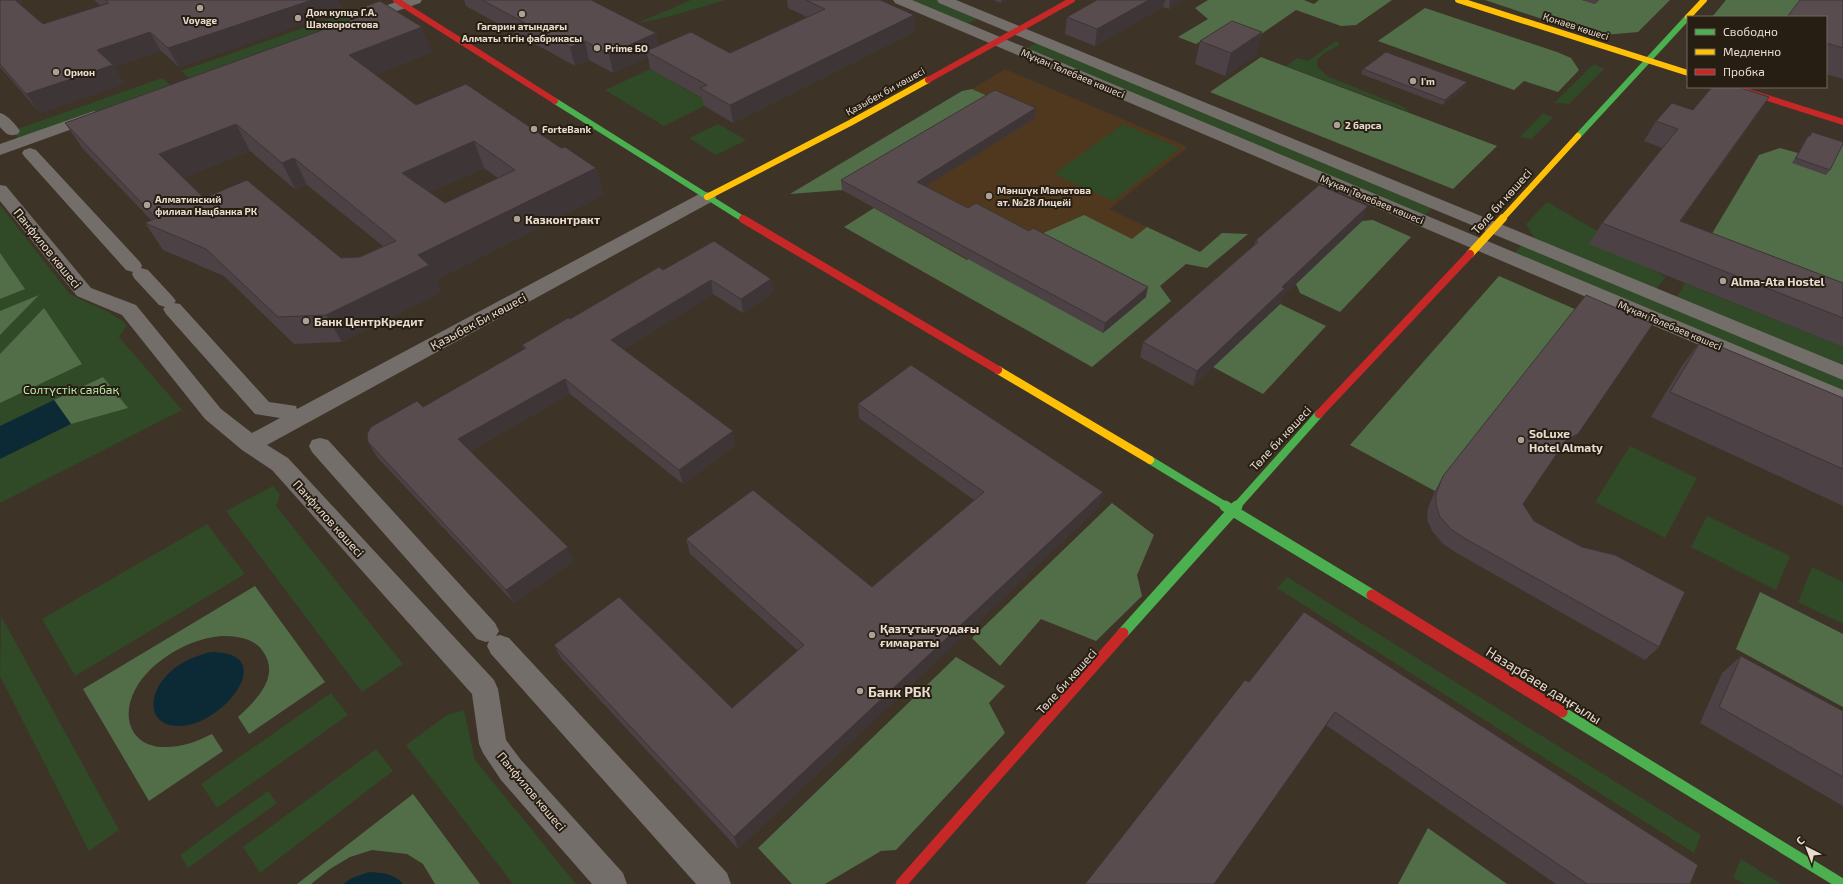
<svg xmlns="http://www.w3.org/2000/svg" width="1843" height="884" viewBox="0 0 1843 884" font-family="'Exo 2',sans-serif">
  <style>
    .built { fill: #50381f }
    .green { fill: #304926 }
    .forest { fill: #526e48 }
    .water { fill: #0c2a35 }
    .lines { fill: none; stroke-linecap: round; stroke-linejoin: round }
    .street { fill: #746e6b; fill-rule: evenodd }
    .fast-far2 { stroke: #4caf50; stroke-width: 6 }
    .fast-far1 { stroke: #4caf50; stroke-width: 8 }
    .fast { stroke: #4caf50; stroke-width: 11 }
    .slow-far1 { stroke: #ffc107; stroke-width: 6 }
    .slow { stroke: #ffc107; stroke-width: 8 }
    .jam-far2 { stroke: #c62828; stroke-width: 6 }
    .jam-far1 { stroke: #c62828; stroke-width: 8 }
    .jam { stroke: #c62828; stroke-width: 11 }
    .wall { fill: #4c4144; fill-rule: evenodd }
    .shaded-wall { fill: #3e3537 }
    .building { fill: #584c4f; stroke: #3e3537; fill-rule: evenodd }
    .poi-dot { fill: #ada094; stroke: #261d13; stroke-width: 1.5 }
    .labels { text-anchor: middle; dominant-baseline: central; stroke-width: 4; stroke-linejoin: round; paint-order: stroke }
    .far-poi-label { font-size: 10px; font-weight: bold; fill: #e9dbce; stroke: #261d13; text-anchor: start }
    .far-street-label { font-size: 10px; fill: #e9dbce; stroke: #261d13 }
    .street-label { font-size: 12px; fill: #e9dbce; stroke: #261d13 }
    .poi-label { font-size: 12px; font-weight: bold; fill: #e9dbce; stroke: #261d13; text-anchor: start }
    .park-label { font-size: 12px; fill: #b5eba8; stroke: #261d13 }
    .near-street-label { font-size: 14px; fill: #e9dbce; stroke: #261d13 }
    .near-poi-label { font-size: 14px; font-weight: bold; fill: #e9dbce; stroke: #261d13; text-anchor: start }
  </style>
  <rect width="100%" height="100%" fill="#3e3327"/>
  <path class="built" d="M1005 69 1188 147 1109 209 1200 252 967 260 842 190 994 99 972 89Z"/>
  <g class="green">
    <path d="M691 0H726L671 16 635 24Z"/>
    <path d="M900 0H944L982 16 963 27Z"/>
    <path d="M369 5 380 12 191 80 181 71Z"/>
    <path d="M1040 41 1436 204 1421 219 1021 52Z"/>
    <path d="M1336 41 1339 43V45L1324 53 1317 60 1318 68 1329 77 1404 107 1409 112 1286 66 1297 58 1308 61Z"/>
    <path d="M1594 64 1604 69 1569 104 1554 103Z"/>
    <path d="M650 69 710 103 664 126 605 90Z"/>
    <path d="M162 78 172 86 22 143 12 131Z"/>
    <path d="M1543 113 1553 118 1531 139 1520 137Z"/>
    <path d="M718 124 746 140 716 155 689 138Z"/>
    <path d="M1123 124 1180 148 1113 201 1054 174Z"/>
    <path d="M1547 202 1599 232 1647 267 1666 277 1652 293 1843 373V398L1511 257 1525 241H1536L1526 224Z"/>
    <path d="M0 205 69 293C88 305 110 309 127 325L119 337 182 410 0 503Z"/>
    <path d="M1684 283 1843 347V367L1676 298 1682 289Z"/>
    <path d="M1630 446 1697 478 1665 538 1595 502Z"/>
    <path d="M273 486 280 494 276 506 403 664 362 692 226 511Z"/>
    <path d="M1707 516 1790 556 1776 590 1691 547Z"/>
    <path d="M207 524 245 574 75 676 42 619Z"/>
    <path d="M1812 567 1843 582V624L1798 602Z"/>
    <path d="M1287 577 1701 835 1694 853 1277 588Z"/>
    <path d="M1 616 119 830 89 851 0 676Z"/>
    <path d="M331 693 348 715 217 808 201 784Z"/>
    <path d="M464 710 475 760 576 884H513L406 745 447 715Z"/>
    <path d="M376 749 393 771 260 873 243 847Z"/>
    <path d="M268 791 277 803 188 868 180 855Z"/>
    <path d="M1741 859 1781 884H1744L1733 877Z"/>
  </g>
  <g class="forest">
    <path d="M1208 0H1304L1314 4 1319 0H1392L1356 25 1341 26 1296 10 1254 39 1222 28 1196 44 1178 37 1208 19 1195 8Z"/>
    <path d="M1485 0H1582L1595 4 1599 0H1670L1638 32 1593 36Z"/>
    <path d="M1726 0H1801L1790 17H1712Z"/>
    <path d="M1425 8 1557 52 1571 58 1579 70 1558 92 1524 81 1514 90 1378 41Z"/>
    <path d="M1261 57 1497 146 1453 189 1210 92Z"/>
    <path d="M972 89 994 99 842 190 790 194 962 91Z"/>
    <path d="M1841 141 1843 142V300L1704 247 1759 155 1780 148 1798 153 1840 147Z"/>
    <path d="M874 208 967 260 980 251 1032 238 1084 215 1132 239 1147 227 1200 252 1222 233 1248 234 1207 268 1186 264 1160 286 1171 301 1092 367 844 227Z"/>
    <path d="M1373 220 1411 237 1340 312 1300 293 1296 284 1362 221Z"/>
    <path d="M0 253 25 289 0 299Z"/>
    <path d="M1499 276 1577 310 1435 491 1350 445Z"/>
    <path d="M39 295 0 335V311Z"/>
    <path d="M1280 304 1326 326 1263 394 1213 367Z"/>
    <path d="M44 308 82 364 0 403V354Z"/>
    <path d="M103 377 128 408 71 424 54 400Z"/>
    <path d="M1112 503 1154 535 1137 575 1142 596 1096 641 1041 619 1000 666 972 638Z"/>
    <path d="M255 586 325 682 249 734 238 717C255 701 280 678 264 653 258 643 249 639 237 637 202 630 151 658 135 690 120 718 132 748 166 747 183 747 198 741 212 734L223 751 149 801 83 689Z"/>
    <path d="M1760 592 1843 634V707L1736 649Z"/>
    <path d="M956 657 1005 686 989 703 1005 733 896 850 881 851 825 884H792L758 848Z"/>
    <path d="M413 794 480 884H435L423 864 407 854 372 850 350 857 330 869 311 884H297Z"/>
    <path d="M1428 828 1507 884H1398Z"/>
  </g>
  <g class="water">
    <path d="M54 400 71 424 0 459V426Z"/>
    <path d="M211 652C278 652 228 718 188 725 149 732 144 698 168 674 180 662 195 656 211 652Z"/>
    <path d="M369 872C382 873 394 873 403 884H343L352 878Z"/>
  </g>
  <g class="lines">
    <g class="street">
      <path d="M402 0H422L420 3 368 21H358L356 18 358 15Z"/>
      <path d="M893 0H912L1843 390V406L895 3Z"/>
      <path d="M937 0H956L1843 365V380L939 3Z"/>
      <path d="M94 111 100 113 102 116 100 119 0 155V144Z"/>
      <path d="M0 113C8 115 15 124 20 131L18 134C9 137 6 134 0 127Z"/>
      <path d="M30 148 36 150 140 262 142 266 141 268 148 270 173 297 176 301 174 303 180 304 269 402 296 406 297 409 701 193 707 192 713 193 716 197 713 201 267 445 288 458 494 680 498 689 506 740 521 760 623 873 627 884H592L501 780 483 753 479 744 472 694 272 470 242 450 205 419 122 315 77 296 0 201V185L6 186 91 288 136 305 221 409 252 433 280 418 255 414 166 314 163 309 165 307 159 305 134 278 132 274 133 272 126 270 24 156 22 153 24 150Z"/>
      <path d="M320 438 328 440 495 623 499 631 496 636 500 635 509 638 727 873 731 884H696L491 654 487 646 489 641 486 642 477 639 312 452 309 446 312 440Z"/>
    </g>
    <g class="fast-far2">
      <path d="M555 101 743 219"/>
      <path d="M1578 136 1688 17"/>
    </g>
    <g class="fast-far1">
      <path d="M1150 460 1227 507"/>
      <path d="M1236 507 1319 414"/>
    </g>
    <g class="fast">
      <path d="M1225 506 1372 595"/>
      <path d="M1123 633 1237 506"/>
      <path d="M1562 712 1842 884"/>
    </g>
    <g class="slow-far1">
      <path d="M1458 0 1688 73"/>
      <path d="M1688 17 1704 0"/>
      <path d="M707 197 850 123 928 80"/>
      <path d="M1502 219 1578 136"/>
    </g>
    <g class="slow">
      <path d="M1470 254 1503 218"/>
      <path d="M998 370 1150 460"/>
    </g>
    <g class="jam-far2">
      <path d="M396 0 555 101"/>
      <path d="M928 80 1072 0"/>
      <path d="M1733 87 1843 122"/>
    </g>
    <g class="jam-far1">
      <path d="M743 219 998 370"/>
      <path d="M1319 414 1470 254"/>
    </g>
    <g class="jam">
      <path d="M1372 595 1562 712"/>
      <path d="M901 884 1123 633"/>
    </g>
  </g>
  <g class="wall">
    <path d="M0 0H20L22 3 19 4 43 24 101 6 94 0H338L343 10 179 67 161 51 114 67 124 84 40 113 0 67Z"/>
    <path d="M464 0H591L656 33 658 46 730 53 807 17 788 8 787 0H880L914 15V32L733 123 704 106 702 98 650 69 648 57 613 73 589 60 575 66 466 6Z"/>
    <path d="M993 0H1008L1001 3Z"/>
    <path d="M1097 0H1184L1169 9 1163 7 1095 46 1065 34 1067 17Z"/>
    <path d="M1582 0H1599L1595 4Z"/>
    <path d="M1843 0V79L1826 74V17Z"/>
    <path d="M364 15 432 52 375 75 416 105 561 148 596 168 603 195 436 280 441 292 342 342 294 344 224 276 163 250 145 223 151 220 83 149 65 123ZM250 151 296 190 307 185 383 246 360 257 341 258 204 198 183 178ZM484 168 498 178 445 203 430 192Z"/>
    <path d="M1262 32 1256 55 1225 76 1195 64 1200 41Z"/>
    <path d="M1363 69 1467 82 1465 87 1443 105 1361 74Z"/>
    <path d="M1769 97 1756 117 1681 221 1843 283V347L1589 244 1602 223 1662 148 1644 141 1656 121 1693 110Z"/>
    <path d="M1036 108 1035 118 926 186 968 208 1029 231 1146 297 1103 333 842 190 841 180Z"/>
    <path d="M1812 132 1830 170 1826 175 1792 163 1805 141 1808 136H1810Z"/>
    <path d="M1362 221 1282 297 1280 304 1193 386 1140 357 1143 342 1254 245 1256 240Z"/>
    <path d="M663 270 771 279 773 293 743 313 713 294 623 350 736 445 683 484 570 394 470 451 574 561 514 603 377 457 368 442 524 349 522 345Z"/>
    <path d="M1702 339 1843 398V506L1651 417 1683 364Z"/>
    <path d="M858 404 1100 506 738 849 561 658 554 645 732 708 798 651 690 554 686 539 872 587 974 500 859 418Z"/>
    <path d="M1567 448 1556 455 1523 504 1534 521 1659 647 1645 660 1455 552 1442 543 1432 531 1427 519 1428 508 1435 491 1443 476Z"/>
    <path d="M1304 612 1690 884H1556L1326 725 1249 682Z"/>
    <path d="M1741 656 1843 711V806L1700 723 1722 673Z"/>
  </g>
  <g class="shaded-wall">
    <path d="M8 0H20L22 3 12 6Z"/>
    <path d="M312 0H338L343 10 179 67 168 48Z"/>
    <path d="M1001 0H1008L1001 3Z"/>
    <path d="M1149 0H1165L1163 7 1095 46 1097 29Z"/>
    <path d="M1170 0H1184L1169 9Z"/>
    <path d="M914 15V32L733 123 730 105Z"/>
    <path d="M422 27 432 52 360 81 349 55Z"/>
    <path d="M150 32 161 51 114 67 124 84 40 113 26 94 97 50Z"/>
    <path d="M1262 32 1256 55 1225 76 1231 53Z"/>
    <path d="M656 33 660 52 646 51 648 57 613 73 609 54Z"/>
    <path d="M585 41 589 60 575 66 570 47Z"/>
    <path d="M1467 82 1465 87 1443 105 1445 100Z"/>
    <path d="M1769 97 1756 117 1666 242 1680 221Z"/>
    <path d="M1036 108 1035 118 917 192V182Z"/>
    <path d="M236 124 250 151 176 181 159 154Z"/>
    <path d="M474 141 484 168 414 199 402 173Z"/>
    <path d="M294 158 307 185 296 190 282 163Z"/>
    <path d="M596 168 603 195 436 280 441 292 342 342 326 315 418 255Z"/>
    <path d="M1368 206 1362 221 1282 297 1280 304 1193 386 1197 371 1282 287Z"/>
    <path d="M771 279 773 293 743 313 741 299Z"/>
    <path d="M711 280 713 294 615 355 611 340Z"/>
    <path d="M1148 287 1146 297 1103 333 1105 323Z"/>
    <path d="M565 379 570 394 466 453 458 439Z"/>
    <path d="M733 431 736 445 683 484 679 470Z"/>
    <path d="M1578 434 1567 448 1556 455 1566 440Z"/>
    <path d="M1103 492 1100 506 738 849 734 837Z"/>
    <path d="M568 547 574 561 514 603 506 590Z"/>
    <path d="M1335 712 1326 725 1215 884H1214Z"/>
  </g>
  <g class="building">
    <path d="M0 0H15L43 24 109 3 105 0H312L168 48 150 32 97 50 113 65 26 94 0 64Z"/>
    <path d="M482 0H591L656 33 609 54 585 41 570 47Z"/>
    <path d="M806 0H880L914 15 730 105 700 88 707 85 646 51 691 32 730 53 825 9Z"/>
    <path d="M1097 0H1149L1097 29 1067 17Z"/>
    <path d="M1800 0H1843V48L1826 43V17H1787Z"/>
    <path d="M380 1 422 27 349 55 416 105 466 84 561 148 565 147 596 168 418 255 429 265 326 315 278 317 206 249 145 223 156 218 65 123 364 15 361 8ZM236 124 282 163 294 158 396 241 360 257 341 258 247 180 204 198 159 154ZM474 141 515 170 445 203 402 173Z"/>
    <path d="M1232 21 1262 32 1231 53 1200 41Z"/>
    <path d="M1386 52 1467 82 1445 100 1363 69Z"/>
    <path d="M1712 87H1738L1769 97 1680 221 1843 283V318L1602 223 1678 129 1656 121 1672 103 1693 110Z"/>
    <path d="M995 90 1036 108 917 182 968 208 976 203 1029 231 1033 228 1148 287 1105 323 841 180Z"/>
    <path d="M1812 132 1843 142V144L1830 170 1796 158 1808 136H1810Z"/>
    <path d="M1319 185 1368 206 1282 287 1285 288 1197 371 1143 342 1258 242 1256 240Z"/>
    <path d="M714 241 771 279 741 299 711 280 611 340 733 431 679 470 565 379 458 439 568 547 506 590 368 442 367 434 371 427 417 401 423 407 526 348 522 345 568 318 570 319 659 267 663 270Z"/>
    <path d="M1586 295 1653 324 1578 434 1566 440 1523 504 1534 521 1582 547 1615 555 1685 592 1659 647 1464 538 1451 529 1440 517 1436 505V494L1443 476Z"/>
    <path d="M1702 339 1843 398V469L1670 392Z"/>
    <path d="M911 365 1103 492 734 837 554 645 619 597 732 708 804 645 686 539 753 490 872 587 984 492 858 404Z"/>
    <path d="M1304 612 1698 865 1690 884H1587L1335 712 1214 884H1085L1245 680 1249 682Z"/>
    <path d="M1741 656 1843 711V777L1719 707Z"/>
  </g>
  <g class="poi-dot">
    <circle cx="200" cy="8" r="4"/>
    <circle cx="522" cy="14" r="4"/>
    <circle cx="298" cy="18" r="4"/>
    <circle cx="597" cy="48" r="4"/>
    <circle cx="56" cy="72" r="4"/>
    <circle cx="1413" cy="81" r="4"/>
    <circle cx="1337" cy="125" r="4"/>
    <circle cx="534" cy="129" r="4"/>
    <circle cx="989" cy="196" r="4"/>
    <circle cx="147" cy="205" r="4"/>
    <circle cx="517" cy="219" r="4"/>
    <circle cx="1723" cy="281" r="4"/>
    <circle cx="306" cy="321" r="4"/>
    <circle cx="1521" cy="440" r="4"/>
    <circle cx="872" cy="635" r="4"/>
    <circle cx="860" cy="691" r="4"/>
  </g>
  <g class="labels">
    <g class="far-poi-label">
      <text x="306" y="12">Дом купца Г.А.<tspan x="306" dy="12">Шахворостова</tspan></text>
      <text x="200" y="20" text-anchor="middle">Voyage</text>
      <text x="522" y="26" text-anchor="middle">Гагарин атындағы<tspan x="522" dy="12">Алматы тігін фабрикасы</tspan></text>
      <text x="605" y="48">Prime БО</text>
      <text x="64" y="72">Орион</text>
      <text x="1421" y="81">I'm</text>
      <text x="1345" y="125">2 барса</text>
      <text x="542" y="129">ForteBank</text>
      <text x="997" y="190">Мәншүк Маметова<tspan x="997" dy="12">ат. №28 Лицейі</tspan></text>
      <text x="155" y="199">Алматинский<tspan x="155" dy="12">филиал Нацбанка РК</tspan></text>
    </g>
    <g class="far-street-label">
      <text transform="translate(1576 26) rotate(18)">Қонаев көшесі</text>
      <text transform="translate(1073 73) rotate(23)">Мұқан Төлебаев көшесі</text>
      <text transform="translate(885 91) rotate(-29)">Қазыбек би көшесі</text>
      <text transform="translate(1372 199) rotate(23)">Мұқан Төлебаев көшесі</text>
      <text transform="translate(1670 325) rotate(23)">Мұқан Төлебаев көшесі</text>
    </g>
    <g class="street-label">
      <text transform="translate(1501 201) rotate(-48)">Төле би көшесі</text>
      <text transform="translate(48 248) rotate(51)">Панфилов көшесі</text>
      <text transform="translate(478 321) rotate(-28)">Қазыбек Би көшесі</text>
      <text transform="translate(1280 438) rotate(-47)">Төле би көшесі</text>
      <text transform="translate(329 518) rotate(48)">Панфилов көшесі</text>
      <text transform="translate(1066 681) rotate(-48)">Төле би көшесі</text>
      <text transform="translate(532 791) rotate(50)">Панфилов көшесі</text>
    </g>
    <g class="poi-label">
      <text x="525" y="219">Казконтракт</text>
      <text x="1731" y="281">Alma-Ata Hostel</text>
      <text x="314" y="321">Банк ЦентрКредит</text>
      <text x="1529" y="433">SoLuxe<tspan x="1529" dy="14">Hotel Almaty</tspan></text>
      <text x="880" y="628">Қазтұтығуодағы<tspan x="880" dy="14">ғимараты</tspan></text>
    </g>
    <g class="park-label">
      <text x="71" y="389">Солтүстік саябақ</text>
    </g>
    <g class="near-street-label">
      <text transform="translate(1544 685) rotate(32)">Назарбаев даңғылы</text>
    </g>
    <g class="near-poi-label">
      <text x="868" y="691">Банк РБК</text>
    </g>
  </g>
  <rect x="1687" y="16" width="140" height="72" fill="#261d13" stroke="#74695e"/>
  <rect x="1695" y="29" width="20" height="6" fill="#4caf50" stroke="#74695e"/>
  <text x="1723" y="36" font-size="12" fill="#e9dbce">Свободно</text>
  <rect x="1695" y="49" width="20" height="6" fill="#ffc107" stroke="#74695e"/>
  <text x="1723" y="56" font-size="12" fill="#e9dbce">Медленно</text>
  <rect x="1695" y="69" width="20" height="6" fill="#c62828" stroke="#74695e"/>
  <text x="1723" y="76" font-size="12" fill="#e9dbce">Пробка</text>
  <g transform="translate(1807 848) rotate(318)" stroke="#261d13" stroke-width="3" paint-order="stroke">
  <path d="M0-3L7 15L0 10L-7 15Z" fill="#e9dbce"/>
  <text y="-6" font-size="11" font-weight="bold" text-anchor="middle" fill="#e9dbce">С</text>
  </g>
</svg>
